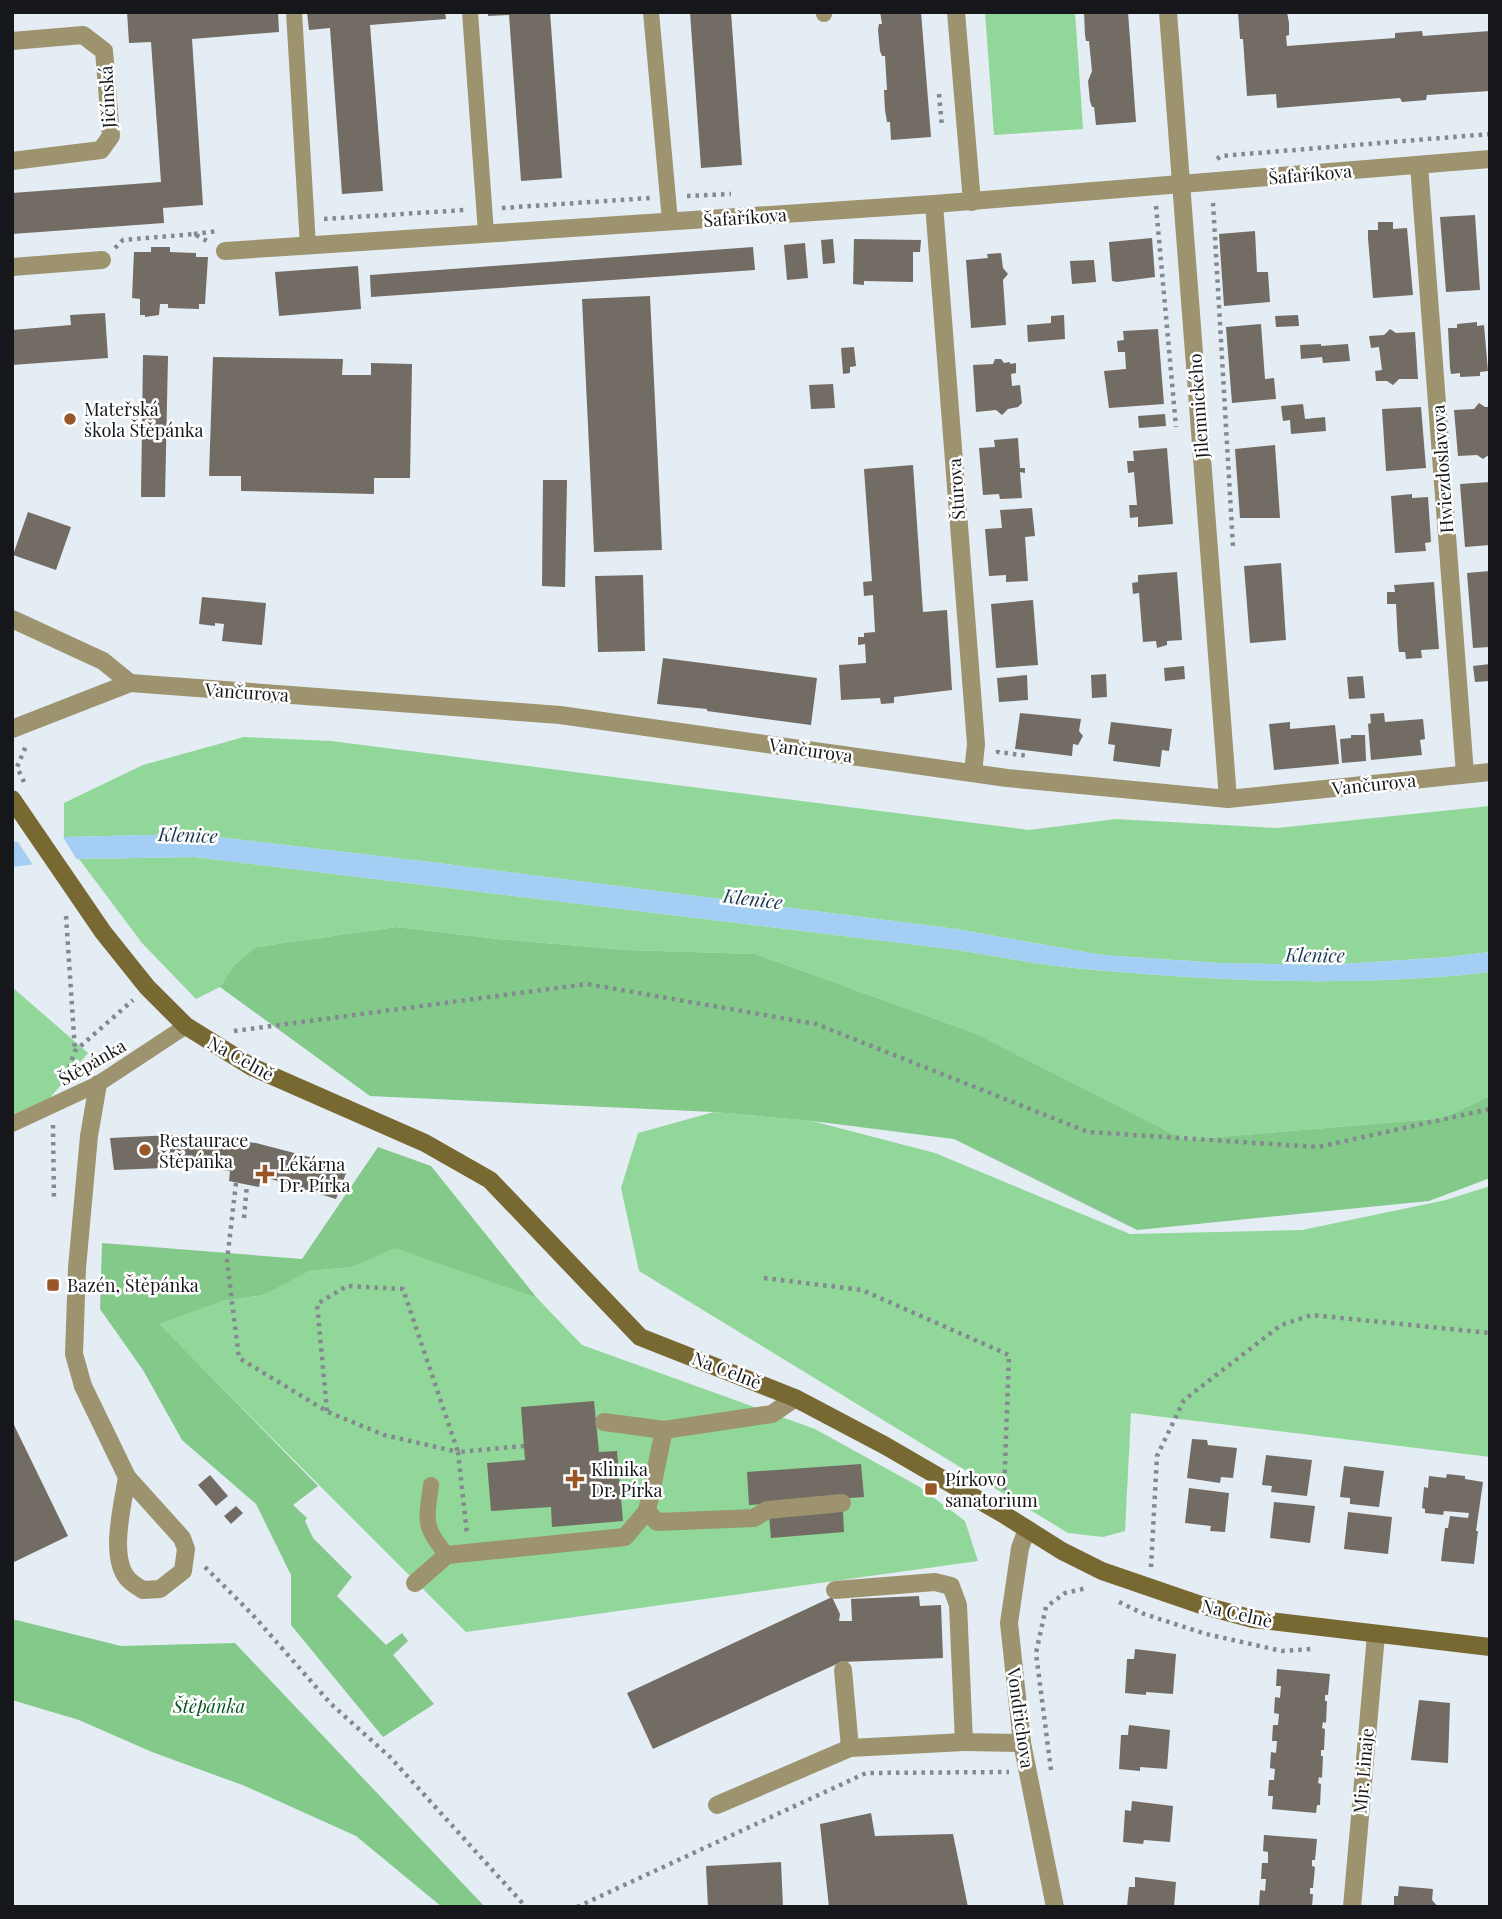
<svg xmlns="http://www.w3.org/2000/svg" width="1502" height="1919" viewBox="0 0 1502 1919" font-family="'Playfair Display',serif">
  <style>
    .green { fill: #91d799 }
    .forest { fill: #82c98a }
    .water { fill: #a4cef3 }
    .pier { fill: #e4ecf4 }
    .building { fill: #726c64 }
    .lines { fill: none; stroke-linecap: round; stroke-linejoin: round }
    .path { stroke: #84898f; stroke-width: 4.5; stroke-dasharray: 3.5 5; stroke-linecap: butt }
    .lane { stroke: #9d936f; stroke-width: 16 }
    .street { stroke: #9d936f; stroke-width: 18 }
    .secondary { stroke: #786831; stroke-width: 18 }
    .poi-dot { fill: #995626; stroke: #fff; stroke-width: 2.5 }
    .labels { text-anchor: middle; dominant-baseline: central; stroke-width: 5; stroke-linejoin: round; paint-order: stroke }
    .street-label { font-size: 18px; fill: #15171a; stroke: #fff }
    .poi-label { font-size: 18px; fill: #15171a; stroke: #fff; text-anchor: start }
    .park-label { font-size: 18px; font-style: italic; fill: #01541b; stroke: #fff }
    .water-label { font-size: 19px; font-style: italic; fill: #193850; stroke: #fff }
  </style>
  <rect width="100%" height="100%" fill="#e4ecf4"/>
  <g class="green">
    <path d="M985 12H1075L1083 129 994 135Z"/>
    <path d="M244 737 331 741 1029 830 1116 819 1277 828 1490 806V952L1449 957 1327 965 1219 963 1102 955 956 929 430 862 193 834 64 837V803L143 765Z"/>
    <path d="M195 857 958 950C997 956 1035 964 1074 968 1211 981 1353 988 1490 972V1096L1443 1118 1185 1140 977 1034 756 954 626 950 498 939 396 927 256 947 234 965 220 987 196 999 142 943 79 859Z"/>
    <path d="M12 987 88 1053 49 1099 12 1115Z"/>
    <path d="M714 1112 812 1121 935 1153 1130 1234 1302 1230 1446 1200 1490 1186V1457L1131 1413 1125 1531 1103 1537 1068 1533 639 1271 621 1188 638 1133Z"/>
    <path d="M395 1247 537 1298 582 1345 815 1429 918 1486 965 1521 978 1561 466 1632 158 1324 223 1301 264 1295 310 1271 352 1267Z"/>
  </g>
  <g class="forest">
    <path d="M396 927 498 939 626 950 756 954 977 1034 1185 1140 1443 1118 1490 1096V1178L1429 1201 1137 1230 954 1139 812 1121 714 1112 370 1096 220 987 234 965 256 947Z"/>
    <path d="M378 1147 431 1166 537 1298 395 1248 352 1267 310 1271 264 1295 223 1301 159 1324 318 1486 293 1505 307 1518 305 1521 313 1538 352 1577 337 1596 386 1645 402 1633 408 1641 393 1655 434 1704 383 1737 291 1625V1575L256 1504 182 1440 143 1370 100 1309 102 1243 302 1259Z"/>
    <path d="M12 1619 121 1646 235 1643 485 1907H442L356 1836 245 1786 152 1752 79 1720 12 1700Z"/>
  </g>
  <path class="water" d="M193 834 430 862 956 929 1102 955 1219 963 1327 965 1449 957 1490 952V972C1353 988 1211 981 1074 968 1035 964 997 956 958 950L195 857 79 859 12 867V842L64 837Z"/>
  <path class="pier" d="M61 834 79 863 35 868 16 839Z"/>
  <g class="building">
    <path d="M127 12H278L279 32 192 39 203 205 163 208 164 223 12 234V193L161 182 151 42 129 43Z"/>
    <path d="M307 12H445L446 19 370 25 383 191 342 194 330 28 309 30Z"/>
    <path d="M488 12H550L562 178 521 181 509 15 488 16Z"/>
    <path d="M690 12H731L742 165 701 168Z"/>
    <path d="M880 12H921L931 137 891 140 890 122H887L885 110 884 90H887L885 56H882L880 51 878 30 879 24H882Z"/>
    <path d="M1084 12H1128L1136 122 1096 125 1094 107H1092L1090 101 1088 81 1092 71 1089 41H1086L1085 35Z"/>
    <path d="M1238 12H1287L1289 23V35L1286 36 1287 46 1395 38V33L1422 31 1423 36 1490 31V91L1427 95 1426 100 1402 102 1400 98 1277 108 1276 94 1247 96 1243 39H1240Z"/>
    <path d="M1475 215 1480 290 1446 292 1440 217Z"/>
    <path d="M1378 222H1393V229L1407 228 1413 295 1373 298 1368 238V230H1378Z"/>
    <path d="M1255 231 1257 272H1268L1270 302 1224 306 1219 234Z"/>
    <path d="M1152 238 1155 277 1117 282 1112 281 1109 242Z"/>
    <path d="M833 239 835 263 823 264 821 240Z"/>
    <path d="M854 239 921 240 920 252H913V282L864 281V285L853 284Z"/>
    <path d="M805 243 808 278 787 280 784 245Z"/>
    <path d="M151 247H170V252L196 253V257H208L205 304H199V309L168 308V304H160L159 315 145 317V315H140V299L132 298 134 252H151Z"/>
    <path d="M753 247 755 270 371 297 370 275Z"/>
    <path d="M1001 253 1003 268 1008 274 1003 280 1006 325 971 328 966 260 988 258 987 254Z"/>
    <path d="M1094 260 1096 282 1072 284 1070 261Z"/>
    <path d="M358 266 361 309 279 316 275 272Z"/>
    <path d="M650 296 662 550 594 552 582 299Z"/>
    <path d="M105 313 108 358 12 365V330L71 325 70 315Z"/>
    <path d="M1064 315 1065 339 1028 342 1027 325 1051 323V316Z"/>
    <path d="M1298 315 1299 326 1276 327 1275 316Z"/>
    <path d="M1477 322V326L1484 325 1488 371 1480 372V376L1460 377V373L1451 374 1450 368 1448 328H1457V324Z"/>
    <path d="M1261 324 1265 379 1274 378 1276 399 1232 403 1226 327Z"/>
    <path d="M1158 329 1164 404 1109 408 1104 371 1126 369 1125 352H1118L1117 341 1124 340 1123 331Z"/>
    <path d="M1390 329 1396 333 1415 332 1418 379H1399L1393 385 1387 381H1376L1375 371 1382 370 1379 347 1371 348 1369 336 1384 335Z"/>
    <path d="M1321 344V346L1348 344 1350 361 1323 363 1322 357 1301 359 1300 345Z"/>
    <path d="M854 347 856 366 850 367V373L843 374 841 348Z"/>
    <path d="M143 355 168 356 165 497H141Z"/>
    <path d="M213 357 343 359 342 375H371V363L412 364 410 478H374V494L241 491V476H209Z"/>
    <path d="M995 359H1001L1004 363 1010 362V364L1016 363V373L1011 374 1012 386 1020 385 1022 403 1018 407 1008 409 1002 415 996 410 976 412 973 365 993 364Z"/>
    <path d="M833 384 835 408 811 409 809 385Z"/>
    <path d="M1479 403 1485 407H1490V454L1483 459 1477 455 1458 456 1454 410 1474 409Z"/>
    <path d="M1303 404 1305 419 1325 417 1326 431 1291 434 1290 420 1283 421 1281 406Z"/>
    <path d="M1421 407 1426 468 1386 471 1382 409Z"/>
    <path d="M1165 414 1166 426 1139 428 1138 416Z"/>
    <path d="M1018 438 1020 468H1025V473L1020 472 1022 498 1000 499 999 494 983 495 979 448 995 447 994 440Z"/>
    <path d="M1275 445 1280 518H1240L1235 449Z"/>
    <path d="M1167 448 1173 524 1138 527V517L1130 518 1129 505H1137L1134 472 1128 473 1127 461H1134L1133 451Z"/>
    <path d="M913 465 923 612 947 610 952 690 894 697V703L881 704 880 698 841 700 839 665 866 663 865 644 858 645V637H864V633L875 632 873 595 864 596 863 582 872 581 864 469Z"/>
    <path d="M543 480H567L565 587 542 586Z"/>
    <path d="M1490 482V545L1465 547 1460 484Z"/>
    <path d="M1412 494V498L1428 497 1431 542 1425 543 1426 551 1395 553 1391 496Z"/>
    <path d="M1032 508 1035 536 1025 537 1028 581 1006 582V575L989 576 985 529 1002 528 1000 510Z"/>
    <path d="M28 512 71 527 56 570 13 555Z"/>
    <path d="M1281 563 1286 640 1250 643 1244 566Z"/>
    <path d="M1490 571V647L1473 648 1467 573Z"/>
    <path d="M1177 572 1182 640 1167 641V645L1157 648 1156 641 1143 642 1139 593 1133 594 1132 583 1138 582V575Z"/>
    <path d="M643 575 645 651 598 652 595 576Z"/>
    <path d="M1434 582 1439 649 1421 650 1422 658 1406 659 1405 652H1399L1398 644 1396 604H1387V592H1395L1394 585Z"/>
    <path d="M202 597 266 603 262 645 222 641 224 624 215 623V626L199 624Z"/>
    <path d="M1033 600 1038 665 996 668 991 604Z"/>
    <path d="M663 658 817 678 811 725 707 711V709L657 704Z"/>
    <path d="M1490 664V681L1475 682 1473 666Z"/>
    <path d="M1184 666 1185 679 1165 681 1164 668Z"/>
    <path d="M1106 674 1107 697 1092 698 1091 675Z"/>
    <path d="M1027 675 1028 700 999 702 997 678Z"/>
    <path d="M1363 676 1365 698 1349 699 1347 677Z"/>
    <path d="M1020 713 1081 719 1079 731 1083 736 1078 745 1073 744 1072 756 1015 749Z"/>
    <path d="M1384 713 1385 722 1423 719 1425 739 1420 740 1422 755 1371 760 1368 724 1371 723 1370 714Z"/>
    <path d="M1111 722 1172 729 1169 751 1162 750 1160 767 1113 761 1115 745 1108 744Z"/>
    <path d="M1290 722V729L1335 725 1339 764 1274 770 1269 724Z"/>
    <path d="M1351 735H1365L1366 761 1342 763 1340 739 1351 738Z"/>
    <path d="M172 1135 256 1143 325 1161 347 1170 346 1173 336 1199 261 1176 259 1187 229 1181 230 1171 189 1167 114 1170 110 1138Z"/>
    <path d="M594 1401 599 1452 617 1451 623 1521 552 1527 551 1507 491 1511 487 1463 525 1460 521 1407Z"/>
    <path d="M12 1421 68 1536 12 1563Z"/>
    <path d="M1192 1439 1207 1440 1208 1445 1237 1448 1233 1478 1221 1477 1220 1483 1187 1478Z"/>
    <path d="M1266 1455 1312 1460 1307 1496 1271 1492 1272 1486 1262 1485Z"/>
    <path d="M861 1464 864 1497 749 1505 747 1472Z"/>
    <path d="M1344 1466 1384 1471 1379 1507 1350 1504V1498L1340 1497Z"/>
    <path d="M1447 1474 1465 1476V1479L1483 1482 1476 1531H1478L1474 1564 1441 1561 1445 1528H1448L1450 1516 1468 1518 1469 1513 1444 1511 1443 1515 1425 1513V1509L1422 1508 1424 1487 1428 1488 1429 1476 1446 1478Z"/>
    <path d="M210 1475 228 1496 216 1506 198 1485Z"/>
    <path d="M1189 1488 1229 1493 1225 1532 1210 1531 1211 1526 1185 1523Z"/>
    <path d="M1274 1502 1315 1506 1310 1543 1270 1538Z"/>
    <path d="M236 1506 243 1513 231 1524 224 1516Z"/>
    <path d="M843 1511 844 1532 771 1538 769 1516Z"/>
    <path d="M1348 1512 1392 1517 1388 1554 1344 1549Z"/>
    <path d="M919 1596 920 1606 941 1605 943 1658 841 1662 653 1749 627 1693 832 1597 840 1614 839 1621H852L851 1599Z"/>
    <path d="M1135 1649 1176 1654 1173 1694 1146 1692V1695L1125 1693 1127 1659H1134Z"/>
    <path d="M1277 1669 1330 1674 1328 1695H1325V1701H1327L1326 1723 1323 1722 1322 1728 1325 1729 1324 1750H1321V1756H1323L1322 1778 1319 1777 1318 1783 1321 1784 1320 1805H1317L1316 1813 1272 1809 1273 1796H1268L1269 1780H1274L1275 1769 1270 1768 1271 1752 1276 1753 1277 1741H1272L1273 1725H1278L1279 1714 1274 1713 1275 1697 1280 1698 1281 1686H1276Z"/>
    <path d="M1419 1700 1450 1703 1448 1763 1411 1760Z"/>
    <path d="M1129 1725 1170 1730 1167 1769 1140 1767V1771L1119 1769 1121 1735H1128Z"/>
    <path d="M1132 1801 1173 1806 1170 1842 1144 1840 1143 1844 1123 1842 1125 1810 1131 1811Z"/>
    <path d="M871 1813 875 1836 953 1834 968 1907H829L820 1824Z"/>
    <path d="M1264 1835 1317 1839 1315 1860H1312V1866L1315 1867 1313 1888H1310V1894H1313L1312 1907H1259L1260 1890 1265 1891 1266 1879H1261L1262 1863H1268V1852L1263 1851Z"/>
    <path d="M781 1862 783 1907H708L706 1866Z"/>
    <path d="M1135 1877 1176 1882 1174 1907H1127L1129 1887H1135Z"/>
    <path d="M1399 1886 1433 1889 1432 1900 1438 1907H1394V1896H1398Z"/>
  </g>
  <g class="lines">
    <g class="path">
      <path d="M939 94 942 127"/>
      <path d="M1217 159 1221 156 1490 134"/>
      <path d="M687 196 731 194"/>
      <path d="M1213 203 1233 547"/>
      <path d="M1156 206 1176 427"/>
      <path d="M502 208 650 198"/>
      <path d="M324 219 465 210"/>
      <path d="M194 234 218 231"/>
      <path d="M115 248 123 240 194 234 209 242"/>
      <path d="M998 750V752L1029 756"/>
      <path d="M24 782 17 767 26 746"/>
      <path d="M66 916 75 1051"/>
      <path d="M234 1031 587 984 816 1024 1088 1132 1318 1147 1490 1109"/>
      <path d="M66 1076 75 1051 133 1000"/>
      <path d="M53 1125 54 1201"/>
      <path d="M236 1183 227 1261 239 1358 328 1412 384 1435 458 1452 467 1534"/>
      <path d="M244 1218 247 1184"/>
      <path d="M764 1278 862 1290 1009 1355 1004 1492"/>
      <path d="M327 1411 317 1304 347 1286 403 1289 458 1452 524 1446"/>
      <path d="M205 1567 252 1614 331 1704 390 1757 526 1907"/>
      <path d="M1151 1567 1157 1456 1184 1400 1281 1325 1312 1315 1490 1333"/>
      <path d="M1119 1602 1144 1614 1206 1634 1282 1651 1312 1649"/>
      <path d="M1051 1770 1036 1653 1046 1607 1065 1593 1087 1588"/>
      <path d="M577 1907 866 1773 1009 1772"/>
    </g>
    <g class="lane">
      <path d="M294 12 308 246"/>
      <path d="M470 12 486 233"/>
      <path d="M651 12 670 221"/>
      <path d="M824 12V14"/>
      <path d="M12 1124 98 1084 186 1026"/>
      <path d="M431 1485C426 1521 423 1527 447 1555"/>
    </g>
    <g class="street">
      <path d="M956 12 972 202"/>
      <path d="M1168 12 1228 799"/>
      <path d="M12 41 83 35 104 51 111 136 101 150 12 161"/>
      <path d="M1419 165 1465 774"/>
      <path d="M934 204 976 744 973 773"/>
      <path d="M225 251 934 204 1490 159"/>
      <path d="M12 267 102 260"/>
      <path d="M12 619 103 661 130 683"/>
      <path d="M12 729 130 683 560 715 1007 778 1228 799 1490 772"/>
      <path d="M98 1084 89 1136 77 1268 74 1354 83 1386 127 1477 182 1538 186 1549 183 1571 160 1589 143 1590C138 1587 133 1584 129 1580 108 1559 123 1504 127 1477"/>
      <path d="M604 1422 664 1430 772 1414 795 1398"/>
      <path d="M664 1430 647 1511 657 1522 754 1518 767 1510 842 1503"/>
      <path d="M1027 1529 1020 1548 1009 1623 1022 1743 1055 1907"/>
      <path d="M415 1583 447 1555 625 1537 647 1511"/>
      <path d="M835 1590 935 1582 951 1586 958 1605 964 1742 1022 1743"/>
      <path d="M843 1670 850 1748 964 1742"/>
      <path d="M717 1805 850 1748"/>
      <path d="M1352 1907 1376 1635"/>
    </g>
    <path class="secondary" d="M12 799 103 932 147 987 186 1026 252 1067 425 1143 490 1180 640 1337 795 1398 884 1445 1003 1514 1062 1551 1102 1571 1201 1605 1253 1619 1490 1647"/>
  </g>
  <g class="poi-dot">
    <circle cx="70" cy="419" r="7"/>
    <circle cx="145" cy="1150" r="7"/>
    <path d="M261.5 1163.5h7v7h7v7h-7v7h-7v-7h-7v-7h7z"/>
    <rect x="46" y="1278" width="14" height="14" rx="3.5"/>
    <path d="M571.5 1468.5h7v7h7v7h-7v7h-7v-7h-7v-7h7z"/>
    <rect x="924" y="1482" width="14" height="14" rx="3.5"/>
  </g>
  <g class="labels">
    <g class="street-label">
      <text transform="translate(107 97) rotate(-93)">Jičínská</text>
      <text transform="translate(1310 174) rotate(-5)">Šafaříkova</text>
      <text transform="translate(745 217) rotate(-4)">Šafaříkova</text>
      <text transform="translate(1198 406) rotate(-94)">Jilemnického</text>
      <text transform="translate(1442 469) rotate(-94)">Hwiezdoslavova</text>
      <text transform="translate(956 489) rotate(-94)">Štúrova</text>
      <text transform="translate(247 692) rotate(4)">Vančurova</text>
      <text transform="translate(811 750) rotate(8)">Vančurova</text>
      <text transform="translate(1374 784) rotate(-6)">Vančurova</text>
      <text transform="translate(241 1058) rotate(29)">Na Celně</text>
      <text transform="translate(92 1062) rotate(-30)">Štěpánka</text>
      <text transform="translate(727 1370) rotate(21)">Na Celně</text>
      <text transform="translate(1237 1613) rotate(13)">Na Celně</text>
      <text transform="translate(1021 1718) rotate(82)">Vondřichova</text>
      <text transform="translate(1363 1771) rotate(-85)">Mjr. Linaje</text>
    </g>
    <g class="poi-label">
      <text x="84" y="409">Mateřská<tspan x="84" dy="21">škola Štěpánka</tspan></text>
      <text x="159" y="1140">Restaurace<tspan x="159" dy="21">Štěpánka</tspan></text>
      <text x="279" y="1164">Lékárna<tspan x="279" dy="21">Dr. Pírka</tspan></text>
      <text x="67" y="1285">Bazén, Štěpánka</text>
      <text x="591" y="1469">Klinika<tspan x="591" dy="21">Dr. Pírka</tspan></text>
      <text x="945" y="1479">Pírkovo<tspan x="945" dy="21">sanatorium</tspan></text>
    </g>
    <g class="park-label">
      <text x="209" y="1706">Štěpánka</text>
    </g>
    <g class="water-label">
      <text transform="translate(188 834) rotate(2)">Klenice</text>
      <text transform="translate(753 898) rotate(7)">Klenice</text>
      <text transform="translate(1315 954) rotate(1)">Klenice</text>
    </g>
  </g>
  <rect width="1502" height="1919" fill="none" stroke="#15171a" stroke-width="28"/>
</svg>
